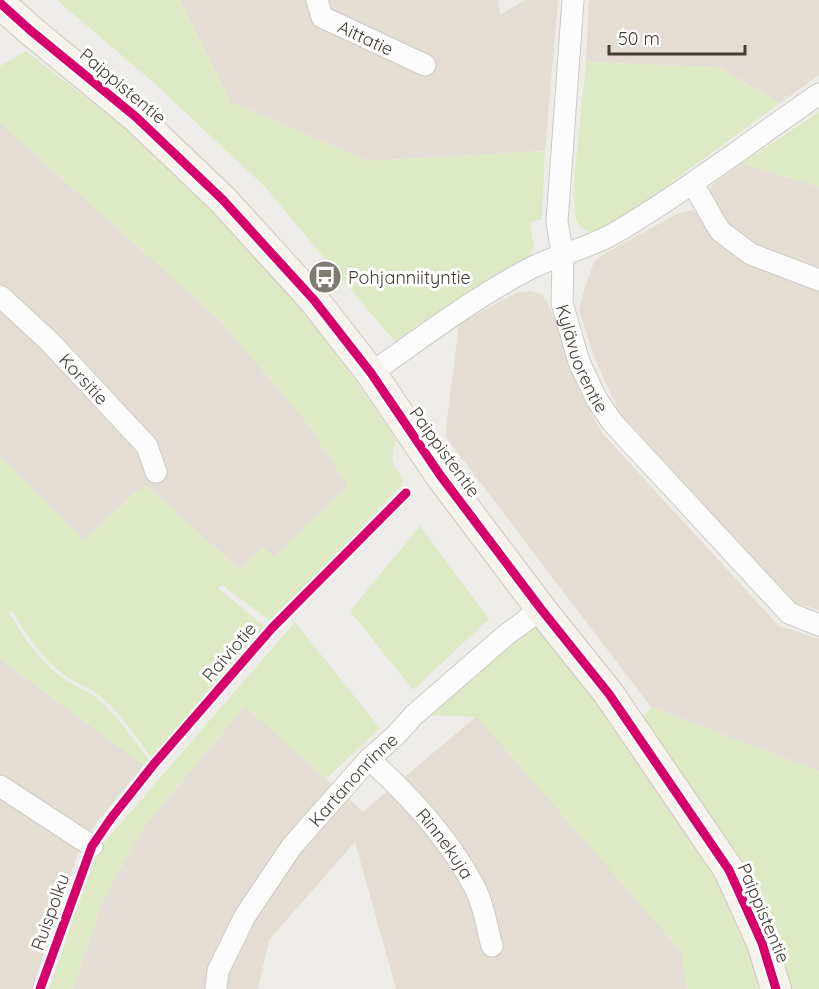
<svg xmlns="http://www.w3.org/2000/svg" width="819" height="989" viewBox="0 0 819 989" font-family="Quicksand,sans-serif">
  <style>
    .residential { fill: #e3ddd4 }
    .green { fill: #deeac6 }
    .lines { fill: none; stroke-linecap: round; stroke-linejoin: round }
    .street-casing { stroke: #cccac5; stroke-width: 23 }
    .secondary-casing { stroke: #cec9be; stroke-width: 32 }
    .street { stroke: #fcfcfc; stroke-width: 21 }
    .secondary { stroke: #f6f3ed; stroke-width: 30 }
    .cycleway-casing { stroke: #fff; stroke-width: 13 }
    .cycleway { stroke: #d6006c; stroke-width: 9 }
    .labels { text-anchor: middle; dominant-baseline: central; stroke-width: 6; stroke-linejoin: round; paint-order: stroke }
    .street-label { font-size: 18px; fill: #443d34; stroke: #fff }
    .poi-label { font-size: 18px; fill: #443d34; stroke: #fff; text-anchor: start }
  </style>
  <rect width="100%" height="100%" fill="#eeece8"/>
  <g class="residential">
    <path d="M180 0H498L500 15 525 0H558L545 151 368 161 231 102Z"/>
    <path d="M589 0H819V75L780 103 718 67 586 62Z"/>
    <path d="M0 123 220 320 306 421 348 486 274 557 263 548 240 570 147 486 136 492 84 540 0 456Z"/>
    <path d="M742 163 819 187V270L758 246 738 234 723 220 711 202 710 187Z"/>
    <path d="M693 210 716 237 819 289V610L792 602 619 412 595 359 579 310 585 287 594 262 605 253 679 213Z"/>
    <path d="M531 291 542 295 550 307 584 399 603 434 779 626 819 639V771L651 707 445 436 459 324 516 293Z"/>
    <path d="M0 659 144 765 87 835 78 853 32 989H0Z"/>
    <path d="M245 706 363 812 477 716 681 951 687 989H396L355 842 269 940 258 989H73L103 900 144 827Z"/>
  </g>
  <g class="green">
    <path d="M57 0H180L231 102 368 161 545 151 542 219 530 223 534 246 527 262 396 343 264 186 154 83Z"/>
    <path d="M26 51 128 130 215 212 302 309 357 382 397 441C388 459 394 464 403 479L401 486 272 622 222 585 218 588 265 627 152 758C136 738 121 713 101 697 91 689 79 685 69 678 43 662 28 636 12 611L9 612C23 637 40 661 64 679 75 687 89 691 99 700 119 717 134 740 149 760L144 765 0 659V456L84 540 136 492 147 486 240 570 263 547 274 557 348 486 306 421 220 320 0 123V66Z"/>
    <path d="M586 62 718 67 780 103 680 176 616 227 589 232 580 227 575 217 574 181Z"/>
    <path d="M819 112V187L742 163Z"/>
    <path d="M420 526 489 619 413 690 350 611Z"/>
    <path d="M541 609 635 731 651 707 819 771V989H687L681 951 477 717 414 715Z"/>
    <path d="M295 622 380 728 326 779 245 706 144 827 103 900 73 989H49L96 852Z"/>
  </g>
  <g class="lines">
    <defs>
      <g id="street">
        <path id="s1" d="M317 0 322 17 425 65"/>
        <path id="s2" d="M573 0 557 222 563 257 562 303 579 362 596 398 612 422 789 613 819 625"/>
        <path d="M693 184 720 231 751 254 819 280"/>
        <path id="s3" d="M0 296 49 341 147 446 156 472"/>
        <path d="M371 373C423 337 475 297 531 268 559 254 589 248 615 233 686 191 751 141 819 94"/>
        <path id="s4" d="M369 759C409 795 450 840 475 888 484 905 487 928 492 946"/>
        <path d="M0 786 92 846"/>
        <path id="s5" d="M216 989 218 971 245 916 292 846 369 759 395 736 414 715 506 635 541 609"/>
      </g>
      <path id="secondary" d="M0 3 30 30 136 117 223 200 314 300 371 373 440 475 541 609 609 694 729 870 762 943 776 989"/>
    </defs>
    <use href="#street" class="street-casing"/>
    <use href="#secondary" class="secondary-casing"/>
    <use href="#street" class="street"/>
    <use href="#secondary" class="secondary"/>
    <defs>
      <g id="cycleway">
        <path d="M0 3 30 30 136 117 223 200 314 300 371 373 440 475 541 609 609 694 729 870 762 943 776 989"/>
        <path d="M40 989 92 846 112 817 154 764 272 628 406 493"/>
      </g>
    </defs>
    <use href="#cycleway" class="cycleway-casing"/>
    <use href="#cycleway" class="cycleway"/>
  </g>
  <defs>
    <symbol id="bus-disc" viewBox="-11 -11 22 22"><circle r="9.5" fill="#807a73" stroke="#fff"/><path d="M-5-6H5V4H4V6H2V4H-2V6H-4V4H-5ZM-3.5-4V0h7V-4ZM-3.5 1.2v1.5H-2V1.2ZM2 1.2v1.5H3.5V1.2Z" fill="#fff"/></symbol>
  </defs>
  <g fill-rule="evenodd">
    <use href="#bus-disc" x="306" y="258" width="38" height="38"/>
  </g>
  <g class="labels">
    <g class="street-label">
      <text stroke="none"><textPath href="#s1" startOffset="66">Aittatie</textPath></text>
      <text transform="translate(123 86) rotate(40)">Paippistentie</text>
      <text stroke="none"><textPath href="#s2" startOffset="363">Kylävuorentie</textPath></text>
      <text stroke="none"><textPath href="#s3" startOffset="118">Korsitie</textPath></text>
      <text transform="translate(445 452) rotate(54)">Paippistentie</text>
      <text transform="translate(229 652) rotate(-49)">Raiviotie</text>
      <text stroke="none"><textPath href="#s5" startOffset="254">Kartanonrinne</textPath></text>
      <text stroke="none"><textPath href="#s4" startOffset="114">Rinnekuja</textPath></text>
      <text transform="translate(50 912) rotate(-70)">Ruispolku</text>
      <text transform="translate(764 913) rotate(67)">Paippistentie</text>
    </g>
    <g class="poi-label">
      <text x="348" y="277">Pohjanniityntie</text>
    </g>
  </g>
  <path d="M609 45v9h136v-9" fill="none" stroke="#443d34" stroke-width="3"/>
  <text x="618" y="45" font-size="18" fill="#443d34" stroke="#ffffff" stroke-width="4.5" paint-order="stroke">50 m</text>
</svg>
